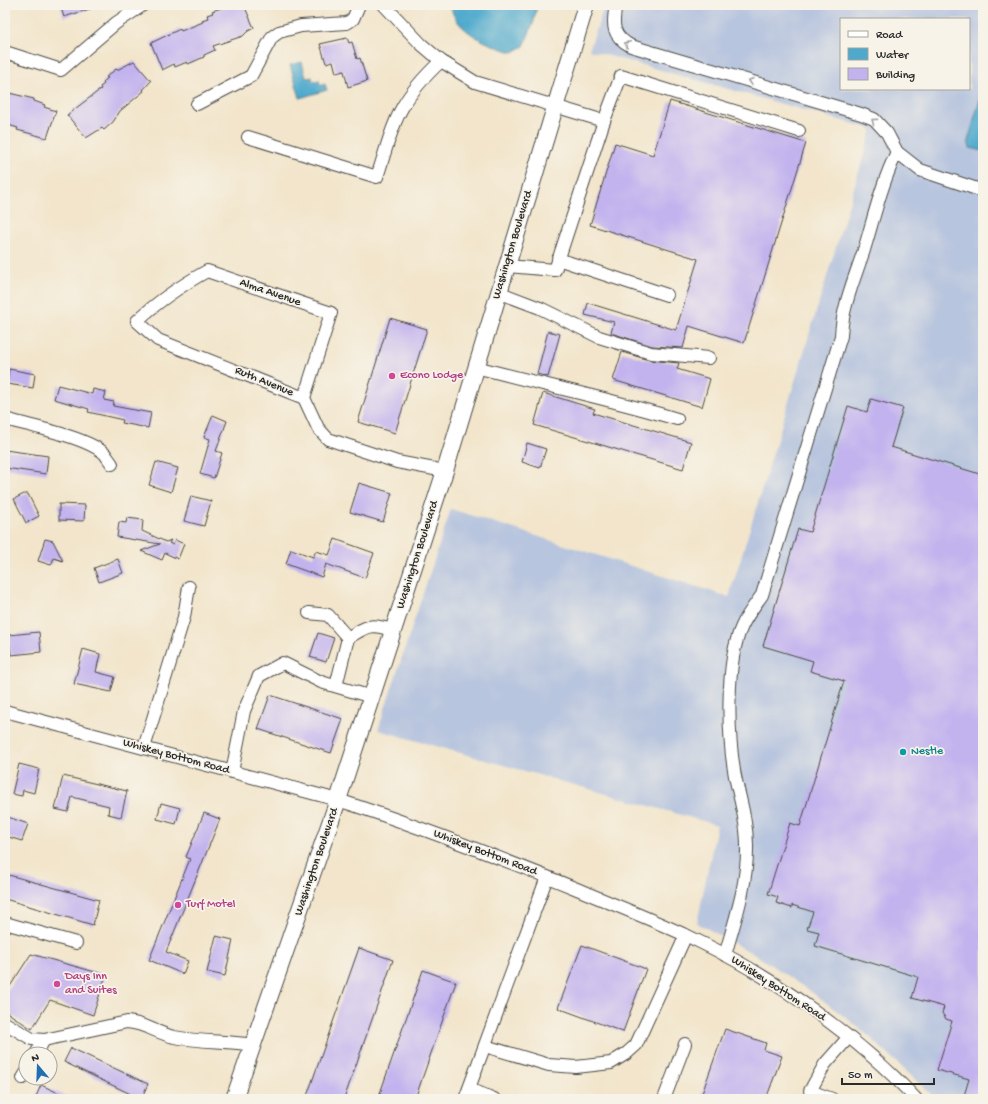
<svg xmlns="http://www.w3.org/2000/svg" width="988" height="1104" viewBox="0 0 988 1104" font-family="'Gochi Hand',sans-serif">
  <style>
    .industrial { fill: #b8c5de; fill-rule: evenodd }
    .water { fill: #4ea9cc; stroke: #3c6a7c }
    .building { fill: #c2b3ee }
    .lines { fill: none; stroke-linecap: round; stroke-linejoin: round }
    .minor-casing { stroke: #494743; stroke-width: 14 }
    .major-casing { stroke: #494743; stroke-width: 18 }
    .minor { stroke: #fff; stroke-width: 12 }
    .major { stroke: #fff; stroke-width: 16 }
    .oneway { stroke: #a0a0a0 }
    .hotel-dot { fill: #d1479c; stroke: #f7f3e8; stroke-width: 1.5 }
    .culture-dot { fill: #0f9aa8; stroke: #f7f3e8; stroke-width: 1.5 }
    .labels { text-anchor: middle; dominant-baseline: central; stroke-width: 3.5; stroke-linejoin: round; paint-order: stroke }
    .street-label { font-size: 12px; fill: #2b2b2b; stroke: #f7f3e8 }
    .hotel-label { font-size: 12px; fill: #b23c85; stroke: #f7f3e8; text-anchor: start }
    .culture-label { font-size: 12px; fill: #0d838f; stroke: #f7f3e8; text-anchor: start }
  </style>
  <rect width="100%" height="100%" fill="#f7f3e8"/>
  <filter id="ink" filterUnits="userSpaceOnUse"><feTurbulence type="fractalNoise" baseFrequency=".025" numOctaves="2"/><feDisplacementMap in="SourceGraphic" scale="8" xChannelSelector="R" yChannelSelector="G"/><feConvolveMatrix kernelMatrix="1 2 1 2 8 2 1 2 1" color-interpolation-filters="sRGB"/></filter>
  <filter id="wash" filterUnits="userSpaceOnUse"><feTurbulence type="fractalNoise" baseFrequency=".012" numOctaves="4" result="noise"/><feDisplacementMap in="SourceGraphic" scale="16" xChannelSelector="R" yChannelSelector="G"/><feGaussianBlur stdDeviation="0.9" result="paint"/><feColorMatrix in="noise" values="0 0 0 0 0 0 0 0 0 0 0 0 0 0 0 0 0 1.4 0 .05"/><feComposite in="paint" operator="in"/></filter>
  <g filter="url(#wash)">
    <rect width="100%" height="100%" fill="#f2e5cb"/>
    <path class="industrial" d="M605 5H983V1099H936L864 1032 820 998 759 957 697 923 717 825 378 730 451 509 729 597 872 129 589 50ZM841 19H969V89H841Z"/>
    <g class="water">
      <path d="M451 5H537L534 21 524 46 513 52C492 47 452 30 451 5Z"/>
      <path d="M302 62 306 78 312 77 313 82 319 80 320 86 325 84 327 90 300 98 290 65Z"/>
      <path d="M983 89V151L970 148 968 141Z"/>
    </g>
    <g id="blocks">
      <g class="building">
        <path d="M60 5H96V7L64 17Z"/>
        <path d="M231 5H244L254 28 248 31 243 36 213 46 215 50 204 55V57L188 64 187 62 175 67 174 64 162 70 151 43 180 29 181 31 203 22 202 20 208 18 207 15 213 13 212 11Z"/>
        <path d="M347 38 349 43 352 42 357 59 360 58 367 81 348 87 344 71 336 73 333 61 326 63 320 44Z"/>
        <path d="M134 61 151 81 143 90 144 91 120 111 113 122 104 130 102 128 86 138 67 115 101 89 100 87 104 84 103 82 108 78 106 77 116 69 117 70Z"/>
        <path d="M5 92 34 99V101L45 105 44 107 56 111 47 138 17 130 18 128 5 124Z"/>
        <path d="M670 101 806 143 744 343 689 326 683 348 652 346 611 333 614 322 585 315 588 303 676 330 698 259 590 225 615 143 653 155Z"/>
        <path d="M390 318 427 329 395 433 358 422Z"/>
        <path d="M548 331 560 334 548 377 537 374Z"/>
        <path d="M622 352 649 360 679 363 677 369 710 379 702 407 613 380Z"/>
        <path d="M9 369 35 374 33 388 7 384Z"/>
        <path d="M58 385 92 394 93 389 106 392 104 400 114 402 113 406 151 413 148 428 122 423 123 420 88 412 89 409 54 399Z"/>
        <path d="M543 393 595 409 593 413 691 442 683 469 534 425Z"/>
        <path d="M871 399 903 408 891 447 983 475V1099H963L969 1079 937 1070 952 1021 946 1019 942 1013 944 1007 912 998 918 977 815 946 819 932 807 929 813 912 792 905V908L776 903 778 897 768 894 790 823 800 826 844 681 810 671 813 661 763 646 798 529 810 532 848 406 867 412Z"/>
        <path d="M213 415 227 421 216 451 222 453 214 478 200 474 210 439 204 437Z"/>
        <path d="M527 443 546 449 540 468 522 462Z"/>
        <path d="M5 450 48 456 46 474 5 468Z"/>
        <path d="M156 462 178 468 171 492 149 485Z"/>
        <path d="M359 483 392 493 383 522 350 512Z"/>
        <path d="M24 494H28L39 516 26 523 14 499Z"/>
        <path d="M191 496 211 501 204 526 184 521Z"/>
        <path d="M59 504 85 505 84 521 59 520Z"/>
        <path d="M127 518 143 520 142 531 166 542 171 540 169 543 173 545 175 540 184 544 178 559 165 553 162 560 141 551 160 544 117 537 119 522 126 523Z"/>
        <path d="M45 539 53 541 63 561 54 558 51 565 38 561Z"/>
        <path d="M335 539 374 553 365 578 326 564 322 577 286 564 291 549 313 557 316 551 329 555Z"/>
        <path d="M118 559 123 573 99 582 94 568Z"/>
        <path d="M39 632 41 652 11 655 9 635Z"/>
        <path d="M318 633 334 638 326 662 310 657Z"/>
        <path d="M83 649 100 654 96 672 115 677 111 692 74 684Z"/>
        <path d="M270 695 343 719 331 753 258 729Z"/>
        <path d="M19 764 39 769 34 793 23 790 22 796 12 794Z"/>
        <path d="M63 776 127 791 121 817 108 814 109 806 72 797 68 812 55 809Z"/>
        <path d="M161 803 180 808 176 824 157 819Z"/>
        <path d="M204 813 220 819 166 952 188 961 183 974 149 960 190 859 186 857Z"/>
        <path d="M5 816 28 824 22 841 5 836Z"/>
        <path d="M5 874 99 900 93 925 5 899Z"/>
        <path d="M216 936 233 940 225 976 207 972Z"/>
        <path d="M582 945 646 969 623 1032 558 1008Z"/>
        <path d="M359 948 393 960 344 1099H315L307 1096Z"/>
        <path d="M31 954 106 975 93 1015 50 1000 32 1029 5 1011V994Z"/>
        <path d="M423 970 456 982 415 1099H378Z"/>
        <path d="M725 1029 766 1043 764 1050 782 1056 766 1099H700Z"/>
        <path d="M71 1048 148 1084 141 1099 64 1062Z"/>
        <path d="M41 1085 72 1099H35Z"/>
      </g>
    </g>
  </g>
  <g filter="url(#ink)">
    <use href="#blocks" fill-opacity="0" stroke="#494743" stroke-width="1"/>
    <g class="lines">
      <defs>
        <g id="minor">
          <path d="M384 5 421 44 441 61 475 82 604 121 555 270 507 266"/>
          <path d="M616 5C612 25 612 36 631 46L861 114 874 119 887 133 897 152 920 170 983 191"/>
          <path d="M5 52 61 70 116 23 143 5"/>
          <path d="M197 104 251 76 272 37 279 32 301 26 347 23 353 19 359 5"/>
          <path d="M604 121 621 76 799 131"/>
          <path d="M248 137 377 177C385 154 390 129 402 108 412 90 426 75 441 61"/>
          <path d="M558 259 667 295"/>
          <path d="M498 292 540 308 599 337 651 353 709 358"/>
          <path d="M476 367C543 385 611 399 677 419"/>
          <path d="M304 398 331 313 207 271C182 285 158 301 137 321L158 340 304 398 318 428 328 439 397 462 445 471"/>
          <path d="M5 419C30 426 87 437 105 454 107 457 110 461 112 464"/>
          <path d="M309 613 328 615 348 638"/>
          <path d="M336 686 348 638C368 625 371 623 394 631"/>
          <path d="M5 711 338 800C419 826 498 857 577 889 617 906 659 922 698 941 775 978 858 1037 916 1099"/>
          <path d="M144 748 184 617 189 587"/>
          <path d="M232 772 244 711 259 676 283 663 321 682 372 697"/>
          <path d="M5 923 76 943"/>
          <path d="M725 955C735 920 748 883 747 845 747 821 740 800 735 776 728 738 725 662 742 626 747 615 755 605 762 595L841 336C842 307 855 277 864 250 874 217 882 182 897 152"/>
          <path d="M5 1023 32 1039 44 1040 127 1022C144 1023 157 1033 174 1037 200 1042 227 1041 253 1045"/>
          <path d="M485 1046 549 1065 576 1067 611 1063 627 1053 636 1045 686 935"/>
          <path d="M36 1054 44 1040"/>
          <path d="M23 1078 26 1073"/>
          <path d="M469 1089 494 1099"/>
          <path d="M465 1099 547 877"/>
          <path d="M664 1099 685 1044"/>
          <path d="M832 1099 810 1091 825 1064 848 1038"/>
        </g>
        <path id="major" d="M234 1099 338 800 445 471 586 5"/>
      </defs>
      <use href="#minor" class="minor-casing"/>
      <use href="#major" class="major-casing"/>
      <use href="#minor" class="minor"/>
      <use href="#major" class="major"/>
    </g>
    <defs><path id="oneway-chevron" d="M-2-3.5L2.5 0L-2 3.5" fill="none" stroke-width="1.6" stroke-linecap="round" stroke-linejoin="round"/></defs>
    <g class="oneway">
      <use href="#oneway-chevron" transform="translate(627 44) rotate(-154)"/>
      <use href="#oneway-chevron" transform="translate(751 81) rotate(-163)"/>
      <use href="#oneway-chevron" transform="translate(874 121) rotate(-144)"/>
    </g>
  </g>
  <g class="hotel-dot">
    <circle cx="392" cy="376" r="4"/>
    <circle cx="178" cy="905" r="4"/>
    <circle cx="57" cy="984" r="4"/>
  </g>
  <circle class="culture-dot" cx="903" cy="752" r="4"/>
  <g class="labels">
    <g class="street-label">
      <text transform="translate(513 245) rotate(-73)">Washington Boulevard</text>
      <text transform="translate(270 293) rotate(19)">Alma Avenue</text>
      <text transform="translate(264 382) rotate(22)">Ruth Avenue</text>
      <text transform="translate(418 555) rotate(-72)">Washington Boulevard</text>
      <text transform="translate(176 757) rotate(15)">Whiskey Bottom Road</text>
      <text transform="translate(485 853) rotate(21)">Whiskey Bottom Road</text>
      <text transform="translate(317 862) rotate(-71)">Washington Boulevard</text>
      <text transform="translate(778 989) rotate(33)">Whiskey Bottom Road</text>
    </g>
    <g class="hotel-label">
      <text x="400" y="376">Econo Lodge</text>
      <text x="186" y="905">Turf Motel</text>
      <text x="65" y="977">Days Inn<tspan x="65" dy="14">and Suites</tspan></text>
    </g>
    <g class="culture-label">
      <text x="911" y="752">Nestle</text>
    </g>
  </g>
  <rect width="988" height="1104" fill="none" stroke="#f7f3e8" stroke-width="20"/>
  <rect x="840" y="18" width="130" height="72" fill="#f7f3e8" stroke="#a5a39c"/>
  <rect x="848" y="31" width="20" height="6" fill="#ffffff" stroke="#a5a39c"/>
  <text x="876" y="38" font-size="12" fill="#2b2b2b">Road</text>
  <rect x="848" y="48" width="20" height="12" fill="#4ea9cc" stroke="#a5a39c"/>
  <text x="876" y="58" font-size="12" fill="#2b2b2b">Water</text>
  <rect x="848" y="68" width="20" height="12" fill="#c2b3ee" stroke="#a5a39c"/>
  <text x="876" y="78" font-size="12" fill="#2b2b2b">Building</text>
  <g transform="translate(38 1066) rotate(341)"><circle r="19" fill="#f7f3e8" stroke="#a5a39c"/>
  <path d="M0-3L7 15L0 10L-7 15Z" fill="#1f6fb2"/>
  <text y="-6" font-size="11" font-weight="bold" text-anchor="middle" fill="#2b2b2b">N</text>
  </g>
  <path d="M842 1078v6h92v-6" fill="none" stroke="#2b2b2b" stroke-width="2"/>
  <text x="848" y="1078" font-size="12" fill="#2b2b2b" stroke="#f7f3e8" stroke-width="3" paint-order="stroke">50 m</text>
</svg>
